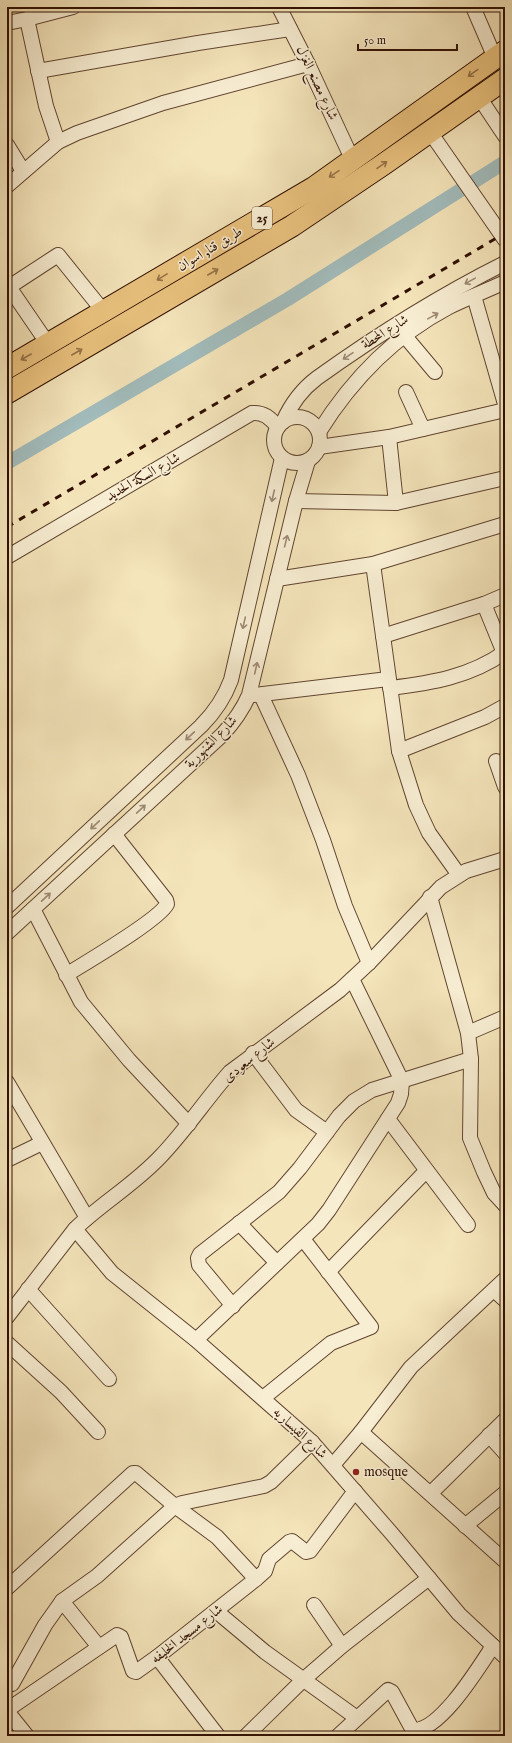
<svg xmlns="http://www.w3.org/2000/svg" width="512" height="1743" viewBox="0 0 512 1743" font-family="'IM FELL English',Amiri,serif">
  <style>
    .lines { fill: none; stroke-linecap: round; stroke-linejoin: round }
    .canal { stroke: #a2bcbc; stroke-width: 14 }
    .minor-casing { stroke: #614530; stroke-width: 16 }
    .highway-casing { stroke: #301002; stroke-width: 23 }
    .minor { stroke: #f8eed3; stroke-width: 14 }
    .highway { stroke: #eac27e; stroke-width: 21 }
    .rail { stroke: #301002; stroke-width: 3; stroke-dasharray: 7 7; stroke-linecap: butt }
    .oneway { stroke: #967246 }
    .oneway2 { stroke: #9e8a75 }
    .poi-dot { fill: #8f2418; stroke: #f8eed3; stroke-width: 1.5 }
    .labels { text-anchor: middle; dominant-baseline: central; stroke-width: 3; stroke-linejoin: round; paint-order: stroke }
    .shield { fill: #f8eed3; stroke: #6c5341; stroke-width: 1 }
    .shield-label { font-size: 13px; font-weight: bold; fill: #301002 }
    .street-label { font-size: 14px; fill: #301002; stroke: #f8eed3 }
    .poi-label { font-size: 14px; fill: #301002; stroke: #f8eed3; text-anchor: start }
  </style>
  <rect width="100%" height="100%" fill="#f5e5bb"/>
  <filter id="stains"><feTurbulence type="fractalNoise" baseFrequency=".005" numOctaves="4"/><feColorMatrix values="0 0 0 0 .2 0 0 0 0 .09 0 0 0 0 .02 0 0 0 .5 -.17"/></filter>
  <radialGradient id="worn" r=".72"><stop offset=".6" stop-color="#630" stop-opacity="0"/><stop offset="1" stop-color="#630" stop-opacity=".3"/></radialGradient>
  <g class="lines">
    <path class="canal" d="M7 463 288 299 505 162"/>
    <defs>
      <g id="minor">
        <path d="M279 7 308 64 353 161"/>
        <path d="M473 7 495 58"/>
        <path d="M27 19 46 106 58 142"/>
        <path d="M7 23 27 19 73 7"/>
        <path d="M38 71 198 43 290 29"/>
        <path d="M479 97 505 136"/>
        <path d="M430 132 505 240"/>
        <path d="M7 145 23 171"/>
        <path d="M7 186 58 142 77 133 163 103 308 64"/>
        <path d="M7 284 48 344"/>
        <path d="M9 287 58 255 104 312"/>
        <path d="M474 296 505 404"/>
        <path d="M404 335 435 372"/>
        <path d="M406 392 423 429"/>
        <circle cx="297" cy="440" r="23"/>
        <path d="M283 422C291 404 301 390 317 378 377 335 439 296 505 263"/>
        <path d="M319 432C352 379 394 336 449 307 467 298 486 291 505 282"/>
        <path d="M389 437 396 503"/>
        <path d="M319 447 389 437 505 410"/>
        <path d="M296 501 396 503 505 478"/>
        <path d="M7 557 252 413C264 412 270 418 278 427"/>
        <path d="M373 564 399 751"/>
        <path d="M277 579 373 564 505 524"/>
        <path d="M484 604 504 653"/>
        <path d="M383 636 484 604 505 595"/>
        <path d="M390 688C431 683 470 677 505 652"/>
        <path d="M254 695 388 679"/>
        <path d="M261 695 298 775 323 840 345 906 369 963"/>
        <path d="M496 761 505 787"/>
        <path d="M459 875 429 833 416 805 399 751 485 717 505 706"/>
        <path d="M430 897 468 1033 471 1059 470 1138 484 1172 494 1193 505 1205"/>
        <path d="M7 907 201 726C215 712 224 699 231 680L282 458"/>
        <path d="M33 909 81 1002 129 1060 189 1124"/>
        <path d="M7 933 222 735C233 723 242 711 249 695L296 501 308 461"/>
        <path d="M66 975C85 963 159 920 167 904L166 900 114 834"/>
        <path d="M468 1033 505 1017"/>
        <path d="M253 1053 296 1110 327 1132"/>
        <path d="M7 1082 87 1218"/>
        <path d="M388 1119 468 1225"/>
        <path d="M7 1160 42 1143"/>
        <path d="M239 1223 277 1263"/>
        <path d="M75 1229 112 1273 196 1340 312 1442 393 1535 459 1614 505 1657"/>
        <path d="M328 1272 426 1171"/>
        <path d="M28 1289 109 1379"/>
        <path d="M494 1290 505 1300"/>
        <path d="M233 1306 199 1265 198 1258 200 1254 279 1192 300 1168 339 1116 354 1101 372 1090 471 1059"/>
        <path d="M7 1317 75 1229C102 1203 135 1184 161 1156 186 1130 206 1099 230 1072L340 990 369 963 441 887 466 871 505 859"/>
        <path d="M196 1340 318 1224 329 1210 398 1103 401 1094 402 1081 352 979"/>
        <path d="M7 1343 61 1392 98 1432"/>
        <path d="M263 1398 331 1343 371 1327 303 1239"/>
        <path d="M361 1432 411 1367 505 1279"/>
        <path d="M489 1435 505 1453"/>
        <path d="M333 1465 361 1432 505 1561"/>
        <path d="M431 1493 505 1420"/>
        <path d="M465 1526 505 1493"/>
        <path d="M7 1588 133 1473H136L175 1506 217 1537 256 1579"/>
        <path d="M62 1601 99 1647"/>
        <path d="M314 1605 342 1646"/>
        <path d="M216 1611 265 1652 357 1718"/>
        <path d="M157 1657 218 1736"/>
        <path d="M12 1684 45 1625 62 1601 97 1576 175 1506 182 1503 264 1486 271 1482 312 1442"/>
        <path d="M7 1710 117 1635 121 1637 133 1671 136 1672 157 1657 256 1579 265 1571 269 1559 289 1542 292 1541 306 1552 310 1551 355 1491"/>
        <path d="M7 1711 27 1736"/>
        <path d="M246 1736 303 1680 342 1646 429 1578"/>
        <path d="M338 1736 388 1690 392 1692 411 1727 414 1730C441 1730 479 1667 493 1646"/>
      </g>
      <g id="highway">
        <path d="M7 368 313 188 505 51"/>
        <path d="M7 393 292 226 384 164 505 79"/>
      </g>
    </defs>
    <use href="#minor" class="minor-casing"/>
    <use href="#highway" class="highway-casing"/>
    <use href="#minor" class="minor"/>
    <use href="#highway" class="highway"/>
    <path class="rail" d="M7 527 505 233"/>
  </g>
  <defs><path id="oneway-shaft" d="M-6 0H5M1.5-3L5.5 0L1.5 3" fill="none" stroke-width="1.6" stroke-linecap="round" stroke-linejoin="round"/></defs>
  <g class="oneway">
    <use href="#oneway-shaft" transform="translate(473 73) rotate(144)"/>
    <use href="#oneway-shaft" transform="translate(382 165) rotate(-35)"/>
    <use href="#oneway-shaft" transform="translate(334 174) rotate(146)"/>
    <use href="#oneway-shaft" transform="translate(213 272) rotate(-30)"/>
    <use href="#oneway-shaft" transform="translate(162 277) rotate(149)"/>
    <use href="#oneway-shaft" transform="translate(77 352) rotate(-30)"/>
    <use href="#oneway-shaft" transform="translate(26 357) rotate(150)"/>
  </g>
  <g class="oneway2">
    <use href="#oneway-shaft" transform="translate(470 281) rotate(151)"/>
    <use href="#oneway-shaft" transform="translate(433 316) rotate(-29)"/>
    <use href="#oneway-shaft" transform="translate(348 356) rotate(146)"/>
    <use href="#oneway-shaft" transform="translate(273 496) rotate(103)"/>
    <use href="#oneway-shaft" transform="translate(286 541) rotate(-76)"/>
    <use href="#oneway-shaft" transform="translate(244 623) rotate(103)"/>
    <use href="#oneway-shaft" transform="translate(256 668) rotate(-77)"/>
    <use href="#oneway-shaft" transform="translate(190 736) rotate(137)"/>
    <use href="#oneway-shaft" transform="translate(141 809) rotate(-43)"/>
    <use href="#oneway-shaft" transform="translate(95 825) rotate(137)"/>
    <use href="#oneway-shaft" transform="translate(46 897) rotate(-43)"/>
  </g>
  <circle class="poi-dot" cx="356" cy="1472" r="4"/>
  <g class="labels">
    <rect class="shield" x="252" y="207" width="20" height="22" rx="3"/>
    <g class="shield-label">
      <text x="262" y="218">25</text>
    </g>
    <g class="street-label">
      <text transform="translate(317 83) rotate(65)">شارع مصنع الغزل</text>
      <text transform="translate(210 249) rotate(-31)">طريق قنا, اسوان</text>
      <text transform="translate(385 332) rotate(-32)">شارع المحطة</text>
      <text transform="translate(143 477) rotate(-30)">شارع السكة الحديد</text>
      <text transform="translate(211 742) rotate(-45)">شارع الشنهورية</text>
      <text transform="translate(249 1060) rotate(-39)">شارع سعودى</text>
      <text transform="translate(300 1433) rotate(43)">شارع القيساريه</text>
      <text transform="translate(187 1634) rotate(-38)">شارع مسجد الخليفه</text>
    </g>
    <g class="poi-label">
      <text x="364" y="1472">mosque</text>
    </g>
  </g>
  <rect width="512" height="1743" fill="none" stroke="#f5e5bb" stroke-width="24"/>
  <rect x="8" y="8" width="496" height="1727" fill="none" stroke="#301002" stroke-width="2"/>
  <rect x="12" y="12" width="488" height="1719" fill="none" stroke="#301002"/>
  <path d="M358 44v6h99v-6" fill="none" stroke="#301002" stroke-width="2"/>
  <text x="364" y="44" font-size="12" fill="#301002" stroke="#f8eed3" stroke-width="3" paint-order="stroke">50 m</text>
  <rect width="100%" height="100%" filter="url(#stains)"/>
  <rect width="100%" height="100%" fill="url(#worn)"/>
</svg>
